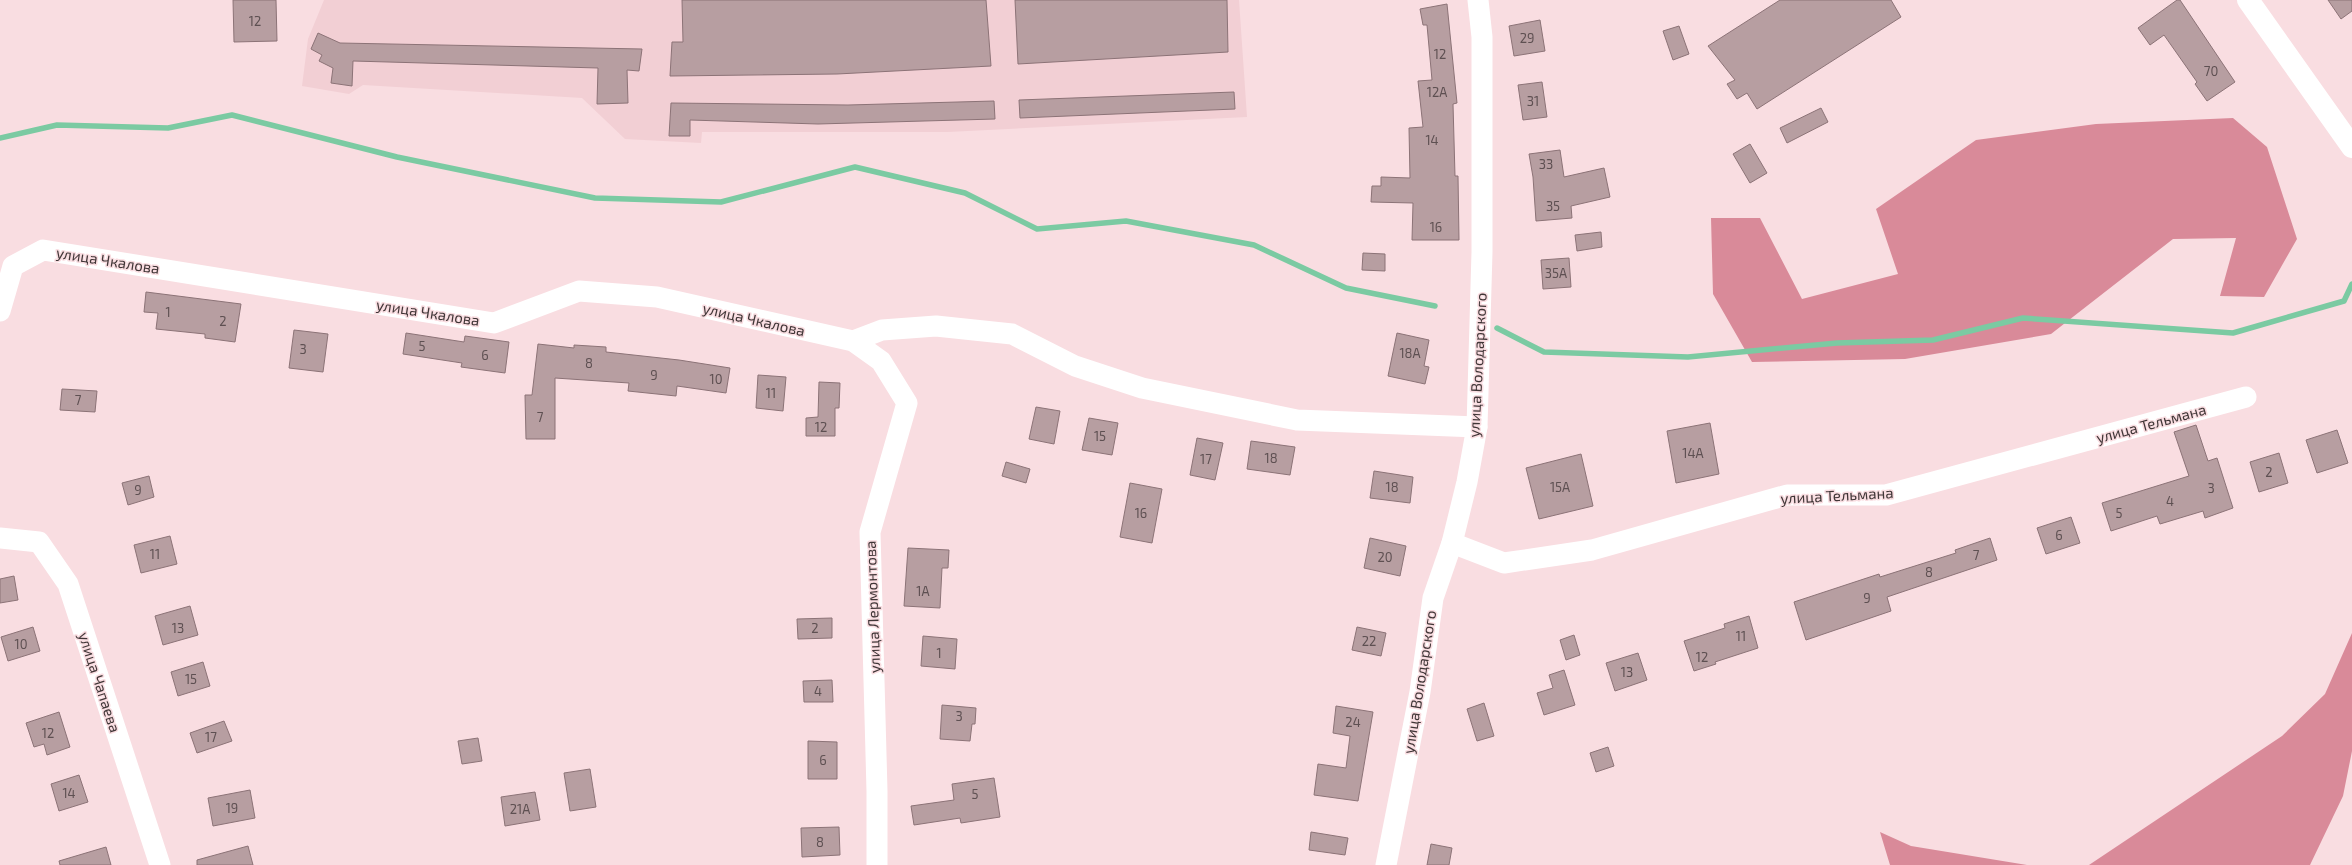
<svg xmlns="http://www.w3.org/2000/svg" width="2352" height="865" viewBox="0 0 2352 865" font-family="'Exo 2',sans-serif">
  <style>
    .built { fill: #f2cfd4 }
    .forest { fill: #d98a99 }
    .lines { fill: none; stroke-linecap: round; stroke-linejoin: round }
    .stream { stroke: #7bcaa2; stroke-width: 5.5 }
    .building { fill: #b79ea1; stroke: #8c7377 }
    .street { stroke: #fff; stroke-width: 21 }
    .secondary { stroke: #fff; stroke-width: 22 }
    .labels { text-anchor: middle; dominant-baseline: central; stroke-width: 3; stroke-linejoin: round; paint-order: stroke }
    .number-label { font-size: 13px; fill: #5e5052 }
    .street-label { font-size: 15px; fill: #403637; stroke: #f9dde1 }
  </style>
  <rect width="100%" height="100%" fill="#f9dde1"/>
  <path class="built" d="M324 0H1239L1247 117 948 132H702L701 143 625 139 582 98 363 85 349 94 302 86 308 39Z"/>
  <g class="forest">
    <path d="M2233 118 2267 147 2297 239 2264 297 2220 296 2236 238 2173 239 2051 334 1905 359 1752 362 1713 294 1711 218H1760L1802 299 1898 274 1876 209 1976 140 2096 124Z"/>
    <path d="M2352 633V751L2343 796 2310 865H2089L2282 736 2325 694Z"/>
    <path d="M1880 832 1911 846 2027 865H1890Z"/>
  </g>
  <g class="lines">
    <g class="stream">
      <path d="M0 138 57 125 168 128 232 115 397 157 595 198 721 202 855 167 965 193 1037 229 1126 221 1254 245 1346 288 1435 306"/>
      <path d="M1497 328 1544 352 1688 357 1837 343 1933 340 2023 318 2233 333 2344 301 2352 284"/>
    </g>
  </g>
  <g class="building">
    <path d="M233 0H276L277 41 234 42Z"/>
    <path d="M682 0H986L991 66 837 74 670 76 672 42H683Z"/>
    <path d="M1015 0H1227L1228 52 1018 64Z"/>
    <path d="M1780 0H1891L1901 17 1757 109 1747 93 1737 99 1727 84 1735 80 1708 46Z"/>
    <path d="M2177 0H2180L2235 82 2207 101 2195 84 2197 82 2164 35 2150 45 2138 28Z"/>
    <path d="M2328 0H2352V11L2341 19Z"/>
    <path d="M1447 4 1457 103 1453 104 1455 176H1458L1459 240H1412L1413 203 1371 202 1372 186H1381V177L1410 178 1409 128 1423 127 1418 81 1432 80 1427 25H1423L1420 9Z"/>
    <path d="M1540 20 1545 51 1514 56 1509 26Z"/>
    <path d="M1679 26 1689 54 1673 60 1663 31Z"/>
    <path d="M318 33 340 43 642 49 639 71 627 70 628 103 597 104 598 68 353 61 352 86 331 83 333 68 319 61 322 55 311 49Z"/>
    <path d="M1542 82 1547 117 1523 120 1518 85Z"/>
    <path d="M1234 92 1235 109 1020 118 1019 100Z"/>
    <path d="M994 101 995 119 818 124 690 120V136H669L671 103 848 105Z"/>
    <path d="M1821 108 1828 122 1787 143 1780 128Z"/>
    <path d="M1750 144 1767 173 1750 183 1733 154Z"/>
    <path d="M1560 150 1564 177 1604 168 1610 197 1571 206 1572 218 1536 221 1533 177 1529 154Z"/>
    <path d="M1601 232 1602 247 1577 251 1575 235Z"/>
    <path d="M1363 253 1385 254V271L1362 270Z"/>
    <path d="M1569 258 1571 287 1543 289 1541 260Z"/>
    <path d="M146 292 241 304 235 342 205 338V334L156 329 158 313 144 312Z"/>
    <path d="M294 330 328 334 323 372 289 368Z"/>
    <path d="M406 333 464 342 465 336 509 342 505 373 461 367 462 363 403 354Z"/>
    <path d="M1397 333 1429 340 1424 366 1429 367 1425 384 1388 376Z"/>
    <path d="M538 344 574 348V345L606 347V352L679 360 730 368 726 393 677 386 676 396 628 391 629 383 555 378V439H526L525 395H532Z"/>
    <path d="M758 375 786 377 783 411 756 408Z"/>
    <path d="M819 382 840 383 839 408H835V436H806V418L818 417Z"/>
    <path d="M62 389 97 391 95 412 60 410Z"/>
    <path d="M1036 407 1060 411 1054 444 1029 439Z"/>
    <path d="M1089 418 1118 423 1112 455 1082 450Z"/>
    <path d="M1710 423 1719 474 1676 483 1667 431Z"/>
    <path d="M2196 425 2208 461 2217 458 2233 508 2205 518 2203 511 2160 524 2157 516 2111 531 2102 503 2189 476 2174 432Z"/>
    <path d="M2337 430 2348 463 2317 473 2306 440Z"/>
    <path d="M1197 438 1223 443 1215 480 1190 475Z"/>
    <path d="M1251 441 1295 447 1290 475 1247 469Z"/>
    <path d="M2279 453 2288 483 2259 492 2250 462Z"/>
    <path d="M1581 454 1593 506 1539 519 1526 468Z"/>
    <path d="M1006 462 1030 469 1026 483 1002 476Z"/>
    <path d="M1374 471 1413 477 1410 503 1370 498Z"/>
    <path d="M149 476 154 497 128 505 122 483Z"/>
    <path d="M1130 483 1162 489 1152 543 1120 537Z"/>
    <path d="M2071 517 2080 543 2046 554 2037 528Z"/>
    <path d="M170 536 177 564 141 573 134 545Z"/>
    <path d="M1370 538 1406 546 1400 576 1364 568Z"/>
    <path d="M1990 538 1997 560 1887 597 1891 611 1806 640 1794 602 1879 574 1880 577 1956 553 1955 550Z"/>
    <path d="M908 548 949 550 948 568H942L940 608 904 606Z"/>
    <path d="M14 576 18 600 0 603V579Z"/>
    <path d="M190 606 198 635 163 645 155 616Z"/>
    <path d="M1749 616 1758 648 1715 662 1716 664 1694 671 1684 641 1725 628 1724 624Z"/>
    <path d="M832 618V638L798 639 797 619Z"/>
    <path d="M33 627 40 651 8 661 1 637Z"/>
    <path d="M1357 627 1386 633 1381 656 1352 650Z"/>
    <path d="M1574 635 1580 655 1566 660 1560 640Z"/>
    <path d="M923 636 957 639 955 669 921 666Z"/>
    <path d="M1638 653 1647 680 1615 691 1606 663Z"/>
    <path d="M203 662 210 686 178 696 171 672Z"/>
    <path d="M1564 670 1575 705 1544 715 1537 693 1553 688 1549 675Z"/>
    <path d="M832 680 833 702H804L803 681Z"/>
    <path d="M1484 703 1494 736 1477 741 1467 709Z"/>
    <path d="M942 705 976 708 975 724H972L970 741 940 739Z"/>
    <path d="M1336 706 1373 712 1358 801 1314 795 1318 764 1346 768 1350 736 1333 733Z"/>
    <path d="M59 712 70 747 47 755 44 744 34 747 26 723Z"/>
    <path d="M224 721 232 741 197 753 190 733Z"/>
    <path d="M478 738 482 761 462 764 458 741Z"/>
    <path d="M808 741 837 742V779H808Z"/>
    <path d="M1608 747 1614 766 1596 772 1590 753Z"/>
    <path d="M590 769 596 807 570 811 564 773Z"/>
    <path d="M79 775 88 802 59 811 51 784Z"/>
    <path d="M994 778 1000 817 961 823 960 818 914 825 911 806 954 800 952 784Z"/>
    <path d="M250 790 255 818 213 826 208 798Z"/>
    <path d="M535 792 540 820 505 826 501 797Z"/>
    <path d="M839 827 840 855 802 857 801 828Z"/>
    <path d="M1311 832 1348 838 1345 855 1309 850Z"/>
    <path d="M1431 844 1452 848 1449 865H1427Z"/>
    <path d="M248 846 253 865H197V860Z"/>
    <path d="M106 847 111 865H60L59 861Z"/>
  </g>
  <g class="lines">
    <g class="street">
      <path d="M0 311 13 266 43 250 494 323 579 291 657 297 853 341 881 361 907 403 870 532 877 791V865"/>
      <path d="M853 341 882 330 936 326 1012 334 1075 366 1142 388 1297 420 1477 427"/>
      <path d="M0 538 39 542 68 584 160 865"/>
      <path d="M1452 543 1504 563 1592 550 1787 495H1886L2246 397"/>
      <path d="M1386 865 1420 692 1433 598 1452 543 1467 482 1477 427 1482 252V37L1478 0"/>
    </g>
    <path class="secondary" d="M2248 0 2352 147"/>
  </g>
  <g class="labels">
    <g class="number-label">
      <text x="255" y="21">12</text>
      <text x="1527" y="38">29</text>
      <text x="1440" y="54">12</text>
      <text x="2211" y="71">70</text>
      <text x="1437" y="92">12А</text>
      <text x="1533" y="101">31</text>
      <text x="1432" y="140">14</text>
      <text x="1546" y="164">33</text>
      <text x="1553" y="206">35</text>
      <text x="1436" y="227">16</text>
      <text x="1556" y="273">35А</text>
      <text x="168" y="312">1</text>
      <text x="223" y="321">2</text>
      <text x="422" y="346">5</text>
      <text x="303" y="349">3</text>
      <text x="1410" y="353">18А</text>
      <text x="485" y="355">6</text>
      <text x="589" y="363">8</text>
      <text x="654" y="375">9</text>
      <text x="716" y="379">10</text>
      <text x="771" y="393">11</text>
      <text x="78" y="400">7</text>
      <text x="540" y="417">7</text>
      <text x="821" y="427">12</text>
      <text x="1100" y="436">15</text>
      <text x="1693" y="453">14А</text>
      <text x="1271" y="458">18</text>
      <text x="1206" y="459">17</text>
      <text x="2269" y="472">2</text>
      <text x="1392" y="487">18</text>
      <text x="1560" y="487">15А</text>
      <text x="2211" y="488">3</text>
      <text x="138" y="490">9</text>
      <text x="2170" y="501">4</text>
      <text x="1141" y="513">16</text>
      <text x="2119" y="513">5</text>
      <text x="2059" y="535">6</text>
      <text x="155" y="554">11</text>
      <text x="1976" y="555">7</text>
      <text x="1385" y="557">20</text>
      <text x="1929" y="572">8</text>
      <text x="923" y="591">1А</text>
      <text x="1867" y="598">9</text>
      <text x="178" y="628">13</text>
      <text x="815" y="628">2</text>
      <text x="1741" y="636">11</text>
      <text x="1369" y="641">22</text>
      <text x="21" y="644">10</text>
      <text x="939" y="653">1</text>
      <text x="1702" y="657">12</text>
      <text x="1627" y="672">13</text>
      <text x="191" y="679">15</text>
      <text x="818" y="691">4</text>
      <text x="959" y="716">3</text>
      <text x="1353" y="722">24</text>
      <text x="48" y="733">12</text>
      <text x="211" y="737">17</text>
      <text x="823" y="760">6</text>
      <text x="69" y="793">14</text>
      <text x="975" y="794">5</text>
      <text x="232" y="808">19</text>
      <text x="520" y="809">21А</text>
      <text x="820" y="842">8</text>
    </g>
    <g class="street-label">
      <text transform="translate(108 260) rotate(9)">улица Чкалова</text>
      <text transform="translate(428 312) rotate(9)">улица Чкалова</text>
      <text transform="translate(754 319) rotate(13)">улица Чкалова</text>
      <text transform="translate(1477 365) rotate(-87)">улица Володарского</text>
      <text transform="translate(2151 423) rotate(-15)">улица Тельмана</text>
      <text transform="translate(1837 495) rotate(-3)">улица Тельмана</text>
      <text transform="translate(872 607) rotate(-92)">улица Лермонтова</text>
      <text transform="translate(100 682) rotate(72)">улица Чапаева</text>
      <text transform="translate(1419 682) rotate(-81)">улица Володарского</text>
    </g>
  </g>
</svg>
